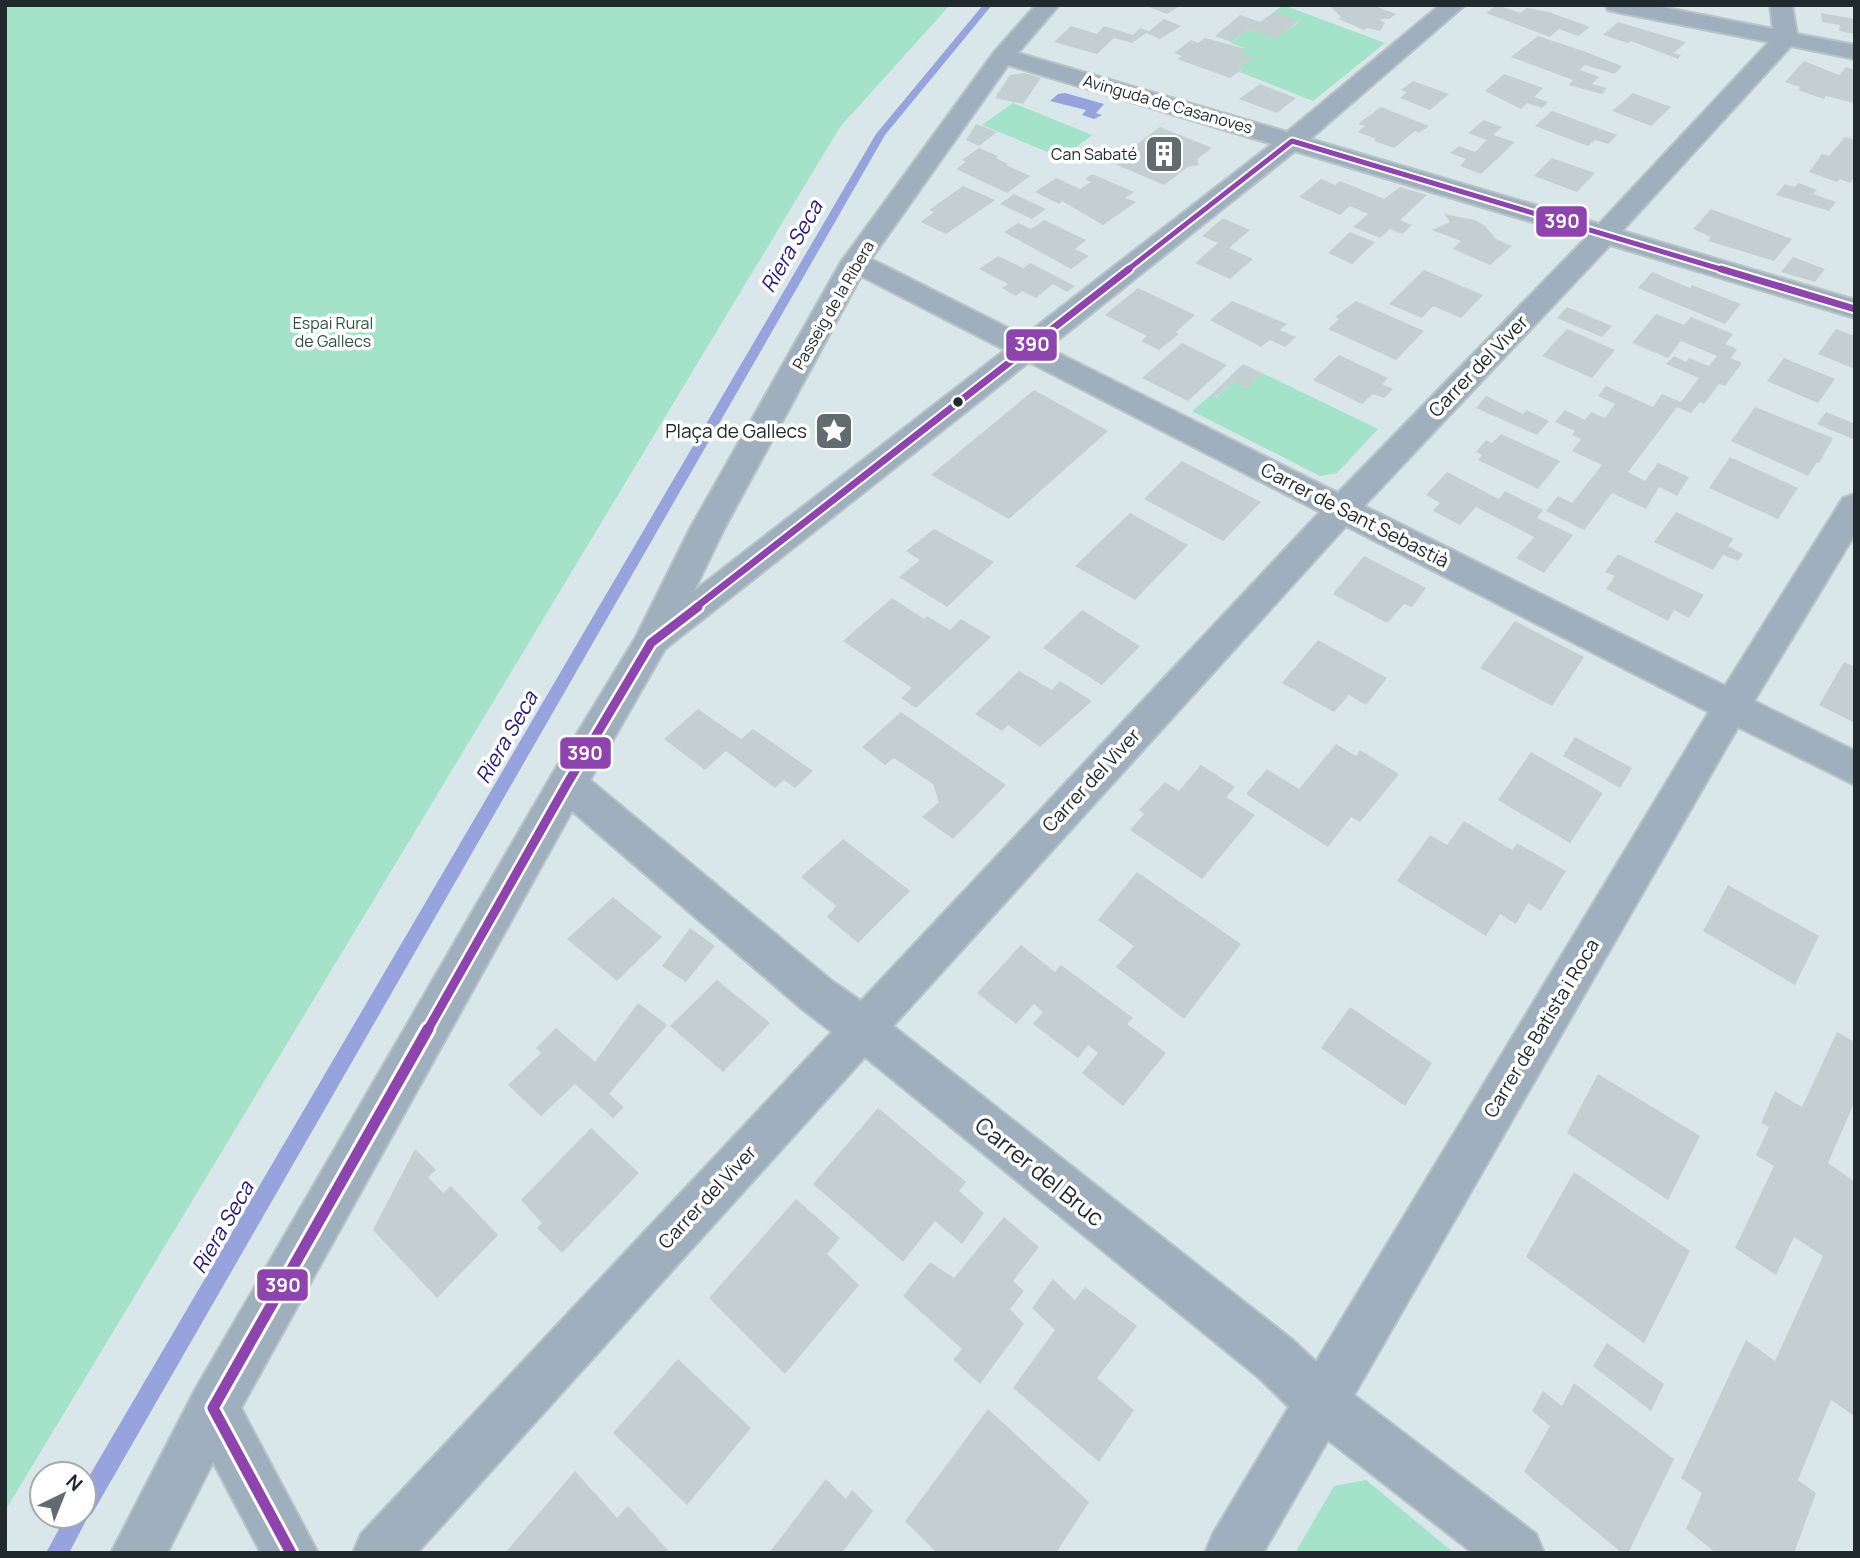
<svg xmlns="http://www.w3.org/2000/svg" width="1860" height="1558" viewBox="0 0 1860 1558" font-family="Manrope,sans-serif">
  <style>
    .green { fill: #a4e2c9 }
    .water { fill: #97a3dd }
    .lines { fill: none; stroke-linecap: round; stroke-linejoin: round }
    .stream { fill: #97a3dd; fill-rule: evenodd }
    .building { fill: #c4cfd1 }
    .minor-casing { stroke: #b9c4c7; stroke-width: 4 }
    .minor { fill: #9fafbd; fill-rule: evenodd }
    .bus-1-far3-casing { stroke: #fff; stroke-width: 9 }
    .bus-1-far2-casing { stroke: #fff; stroke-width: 11 }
    .bus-1-far1-casing { stroke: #fff; stroke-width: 14 }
    .bus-1-casing { stroke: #fff; stroke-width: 17 }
    .bus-1-far3 { stroke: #8e44ad; stroke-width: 5 }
    .bus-1-far2 { stroke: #8e44ad; stroke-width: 7 }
    .bus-1-far1 { stroke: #8e44ad; stroke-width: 9 }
    .bus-1 { stroke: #8e44ad; stroke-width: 11 }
    .bus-dot { fill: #202a2d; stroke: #fff; stroke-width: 2.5 }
    .labels { text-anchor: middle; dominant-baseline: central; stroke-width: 7; stroke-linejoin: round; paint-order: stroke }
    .far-street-label { font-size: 16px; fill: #202a2d; stroke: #fff }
    .far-poi-label { font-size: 16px; fill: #202a2d; stroke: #fff; text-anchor: end }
    .far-park-label { font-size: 16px; fill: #27533e; stroke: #fff }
    .street-label { font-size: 19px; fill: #202a2d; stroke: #fff }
    .poi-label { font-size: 19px; fill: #202a2d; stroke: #fff; text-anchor: end }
    .water-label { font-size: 21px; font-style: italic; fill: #221978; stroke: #fff }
    .near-street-label { font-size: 23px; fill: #202a2d; stroke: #fff }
    .line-badge { stroke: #fff; stroke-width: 2.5 }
    .badge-label { font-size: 19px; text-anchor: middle; font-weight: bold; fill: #fff }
  </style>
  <rect width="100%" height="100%" fill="#d9e7eb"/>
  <g class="green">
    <path d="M5 5H950L840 127 5 1511Z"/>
    <path d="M1283 5 1385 43 1313 101 1240 72 1245 67 1241 65 1251 57 1241 53 1245 48 1230 43 1249 29 1275 38 1299 22 1274 12Z"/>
    <path d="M1013 103 1092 135 1062 158 982 125Z"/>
    <path d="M1262 373 1378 429 1337 473 1320 476 1192 411 1211 395 1217 397 1233 381 1246 388Z"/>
    <path d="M1366 1480 1454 1553H1295L1334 1486Z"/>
  </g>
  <path class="water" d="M1065 93 1104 104 1096 113 1102 115 1094 119 1082 115 1086 110 1050 101 1058 94Z"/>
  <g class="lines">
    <path class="stream" d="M983 5H992L885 135 92 1514 89 1515 69 1553H46L66 1516H84V1485L876 134Z"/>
  </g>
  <g class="building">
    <path d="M1144 5H1181L1167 14Z"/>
    <path d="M1329 5H1372L1396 14 1389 19H1379L1385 23 1380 31 1367 28 1364 30 1339 19 1341 17Z"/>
    <path d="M1497 5 1520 13 1527 8 1549 12 1590 27 1578 36 1559 29 1550 37 1486 13Z"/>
    <path d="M1274 12 1299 21 1275 39 1249 29 1231 42 1215 36 1240 15 1260 22Z"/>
    <path d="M1821 13 1855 19V34L1839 31 1840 25 1822 22Z"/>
    <path d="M1164 19 1181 26 1160 39 1146 33 1132 43 1114 38 1097 54 1054 42 1071 26 1097 34 1104 26 1133 35 1140 28 1149 31Z"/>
    <path d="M1618 22 1686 42 1674 53 1681 55 1678 59 1631 41 1628 43 1603 35Z"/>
    <path d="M1538 36 1583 51 1622 66 1615 74 1585 65 1580 70 1599 77 1592 84 1607 88 1602 94 1569 85 1573 80 1511 57Z"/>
    <path d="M1205 38 1246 49 1241 53 1252 57 1241 65 1246 67 1230 78 1177 59 1182 56 1174 53 1191 40 1198 43Z"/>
    <path d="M1804 61 1839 75 1846 67 1855 70V103L1826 96 1824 99 1798 90 1800 87 1785 82Z"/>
    <path d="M1025 73 1041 78 1023 104 995 98 1010 75Z"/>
    <path d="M1504 74 1543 88 1534 97 1548 102 1542 108 1527 103 1521 109 1485 91Z"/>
    <path d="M1413 81 1449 94 1430 110 1400 98 1407 92 1401 90Z"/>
    <path d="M1260 84 1296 98 1277 113 1239 99Z"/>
    <path d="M1633 93 1671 107 1651 126 1612 111Z"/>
    <path d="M1381 107 1429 126 1419 133 1415 131 1394 148 1374 141 1376 139 1358 132 1365 126 1358 124Z"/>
    <path d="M1552 111 1617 135 1608 144 1595 140 1588 146 1535 126Z"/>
    <path d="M1484 120 1502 127 1493 135 1515 142 1481 174 1460 166 1466 159 1450 153 1459 146 1475 152 1487 140 1468 133Z"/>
    <path d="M976 124 997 132 979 146 966 140Z"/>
    <path d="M1160 127 1212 148 1197 159 1199 165 1188 167 1164 185 1112 163Z"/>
    <path d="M1845 137 1855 140V176L1850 183 1840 179 1837 182 1809 172 1822 154 1829 156Z"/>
    <path d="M979 148 998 156 996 158 1008 164 1006 165 1030 176 1007 193 956 169 966 162 962 160Z"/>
    <path d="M1552 158 1595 173 1577 192 1534 176Z"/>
    <path d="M1092 174 1134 192 1125 198 1136 202 1103 225 1062 201 1059 204 1035 192 1056 178 1080 189 1091 182 1085 179Z"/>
    <path d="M1321 179 1335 185 1340 181 1384 199 1400 187 1427 195 1400 220 1412 225 1402 234 1390 229 1380 238 1353 227 1368 214 1350 206 1340 215 1299 197Z"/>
    <path d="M1799 183 1817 190 1813 194 1836 202 1829 211 1776 195 1785 184 1794 187Z"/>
    <path d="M963 186 995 200 946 234 921 222 934 212 929 210Z"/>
    <path d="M1014 194 1046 209 1032 219 1000 204Z"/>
    <path d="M1711 209 1792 239 1774 261 1708 241 1711 237 1693 229Z"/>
    <path d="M1444 214 1475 220 1485 226 1496 239 1512 246 1490 265 1453 249 1461 241 1432 230 1450 222Z"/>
    <path d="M1223 218 1250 230 1229 248 1253 259 1230 279 1195 263 1218 243 1202 236Z"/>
    <path d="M1044 220 1086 240 1075 249 1089 256 1071 269 1004 232 1018 223 1031 229Z"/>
    <path d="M1350 232 1375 242 1352 264 1328 253Z"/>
    <path d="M998 256 1023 268 1030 263 1075 286 1067 292 1053 284 1036 298 1022 291 1016 296 1002 288 1008 284 979 269Z"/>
    <path d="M1793 257 1825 269 1815 282 1781 272Z"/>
    <path d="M1424 270 1483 295 1461 318 1433 306 1422 318 1389 304Z"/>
    <path d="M1652 272 1690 288 1692 285 1741 304 1725 324 1638 288Z"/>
    <path d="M1138 288 1195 315 1176 332 1179 334 1159 350 1141 341 1147 336 1105 315Z"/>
    <path d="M1232 301 1287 324 1280 330 1296 337 1285 347 1270 340 1261 347 1210 320Z"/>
    <path d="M1356 301 1424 331 1396 360 1328 329 1339 319 1335 317Z"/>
    <path d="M1567 307 1612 326 1602 337 1557 318Z"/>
    <path d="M1656 314 1684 325 1691 317 1733 334 1725 344 1737 349 1731 358 1742 363 1725 386 1719 384 1704 404 1700 402 1691 413 1677 407 1628 472 1645 481 1658 463 1689 477 1677 496 1659 487 1646 509 1612 493 1584 530 1546 511 1558 496 1572 503 1602 465 1572 451 1581 439 1572 435 1575 431 1555 422 1565 410 1585 420 1591 412 1605 418 1615 404 1598 396 1606 386 1653 407 1662 394 1681 402 1699 378 1666 364 1674 356 1686 362 1689 358 1709 366 1717 356 1681 341 1668 358 1632 343Z"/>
    <path d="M1567 329 1615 350 1592 378 1542 356Z"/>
    <path d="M1836 329 1855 336V369L1818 354Z"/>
    <path d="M1182 343 1227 365 1188 401 1142 378Z"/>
    <path d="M1339 355 1388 378 1382 384 1393 389 1384 398 1373 394 1362 404 1313 380Z"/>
    <path d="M1784 358 1835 379 1818 403 1767 381Z"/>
    <path d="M1243 364 1262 373 1246 388 1233 381 1216 397 1211 395Z"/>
    <path d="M1034 390 1108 431 1009 519 931 475Z"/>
    <path d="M1486 396 1523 414 1527 410 1549 421 1537 435 1476 408Z"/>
    <path d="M1755 407 1833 438 1819 463 1817 462 1808 476 1731 441Z"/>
    <path d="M1826 412 1855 424V440L1817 424Z"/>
    <path d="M1501 434 1560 461 1538 489 1478 460 1482 455 1476 452 1486 440 1492 443Z"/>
    <path d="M1730 457 1798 488 1778 519 1709 488Z"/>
    <path d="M1182 461 1261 502 1223 541 1144 499Z"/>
    <path d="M1447 472 1499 499 1505 491 1543 510 1537 518 1573 535 1544 573 1516 558 1534 537 1476 507 1460 525 1433 511 1440 503 1426 495Z"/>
    <path d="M1676 512 1734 539 1728 546 1743 554 1738 561 1723 555 1713 570 1654 542Z"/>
    <path d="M1130 513 1188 545 1135 600 1075 566Z"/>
    <path d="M934 529 994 562 947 607 899 577 920 560 906 551Z"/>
    <path d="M1618 554 1704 595 1689 618 1674 610 1668 621 1606 589 1615 576 1605 572Z"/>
    <path d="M1364 556 1426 588 1412 607 1404 604 1387 623 1333 594Z"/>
    <path d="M892 598 924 619 927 616 950 630 961 619 991 637 916 708 901 698 912 688 843 641Z"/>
    <path d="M1082 610 1140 646 1102 685 1043 648Z"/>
    <path d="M1515 621 1584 657 1552 706 1480 668Z"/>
    <path d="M1318 640 1387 678 1366 705 1349 695 1334 712 1282 683Z"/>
    <path d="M1844 662 1855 667V723L1819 705Z"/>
    <path d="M1019 671 1052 690 1060 681 1092 701 1040 747 1008 725 1002 731 975 714Z"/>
    <path d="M698 709 741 739 753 729 813 771 795 788 784 780 775 788 726 751 705 770 664 739Z"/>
    <path d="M901 712 1006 785 953 839 922 817 939 802 933 784 894 758 885 765 862 747Z"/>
    <path d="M1575 737 1632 768 1620 788 1563 756Z"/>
    <path d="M1336 744 1356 756 1360 750 1399 774 1360 822 1351 817 1328 847 1246 794 1267 769 1299 789Z"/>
    <path d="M1531 752 1603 793 1570 843 1498 800Z"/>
    <path d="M1201 765 1235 787 1226 797 1255 815 1202 879 1130 830 1144 814 1139 810 1165 782 1179 791Z"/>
    <path d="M1464 821 1512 850 1517 843 1566 871 1541 911 1528 903 1516 924 1500 914 1486 936 1397 881 1430 835 1447 845Z"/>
    <path d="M843 839 910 891 858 943 827 917 836 906 801 877Z"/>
    <path d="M1137 872 1241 944 1184 1019 1116 967 1134 946 1098 920Z"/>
    <path d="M1728 885 1819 936 1795 985 1703 931Z"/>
    <path d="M613 897 662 937 617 981 567 939Z"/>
    <path d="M690 928 715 946 686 982 662 966Z"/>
    <path d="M1021 945 1055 972 1061 965 1133 1018 1127 1024 1166 1053 1123 1106 1082 1073 1098 1053 1088 1045 1078 1058 1033 1024 1043 1012 1034 1004 1016 1024 977 993Z"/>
    <path d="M717 980 770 1023 723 1072 670 1026Z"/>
    <path d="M638 1003 667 1025 609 1094 624 1107 613 1118 575 1084 541 1116 508 1085 541 1053 536 1048 556 1028 595 1062Z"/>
    <path d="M1350 1007 1432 1063 1405 1106 1321 1048Z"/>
    <path d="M1837 1032 1855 1042V1101L1828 1163 1855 1182V1411L1853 1415 1831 1400 1798 1480 1816 1493 1794 1553H1716L1686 1529 1702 1493 1681 1478 1746 1340 1775 1361 1823 1256 1794 1237 1776 1275 1735 1248 1774 1166 1756 1155 1769 1127 1761 1123 1775 1091 1802 1107Z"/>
    <path d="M1598 1074 1700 1136 1668 1200 1567 1133Z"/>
    <path d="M878 1108 966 1182 959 1191 984 1213 962 1244 935 1221 903 1262 813 1184Z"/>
    <path d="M591 1128 639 1173 562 1253 537 1228 542 1223 521 1200Z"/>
    <path d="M415 1149 436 1170 428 1177 443 1193 451 1186 498 1235 437 1298 373 1230Z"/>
    <path d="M1574 1172 1690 1251 1644 1343 1526 1257Z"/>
    <path d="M796 1199 840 1238 827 1254 859 1285 785 1374 709 1298Z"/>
    <path d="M1004 1217 1039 1247 1013 1281 1024 1291 1010 1309 1024 1324 980 1384 953 1360 962 1349 903 1296 930 1262 954 1278Z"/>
    <path d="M1053 1279 1075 1300 1085 1287 1137 1326 1097 1378 1134 1410 1099 1462 1013 1388 1055 1330 1032 1308Z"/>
    <path d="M1607 1343 1664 1384 1651 1411 1593 1366Z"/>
    <path d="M678 1359 751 1428 687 1505 613 1433Z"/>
    <path d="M1574 1383 1674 1459 1628 1553H1622L1524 1472 1550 1426 1532 1411 1543 1391 1562 1406Z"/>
    <path d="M988 1409 1089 1502 1056 1553H937L905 1521Z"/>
    <path d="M575 1471 617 1518 628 1506 668 1550 666 1553H505Z"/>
    <path d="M826 1479 846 1499 852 1490 873 1511 842 1553H769Z"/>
  </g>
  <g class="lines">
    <defs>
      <path id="minor" d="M1036 5H1059L1018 53 1287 132 1440 5H1465L1310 139 1599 224 1769 42 1616 12 1608 10 1605 5H1652L1773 29 1770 5H1792L1797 34 1855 45V59L1791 46 1622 231 1855 300V318L1610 245 1364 506 1725 686 1843 498 1855 494V534L1754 701 1855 751V785L1738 727 1354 1395 1536 1534 1544 1553H1473L1328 1440 1263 1553H1205L1213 1534 1289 1407 1258 1377 865 1057 417 1553H353L361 1534 832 1032 802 1009 572 811 241 1408 318 1553H261L213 1462 167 1553H111L195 1390 553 773 636 637 691 527 841 262 995 51ZM1008 65 1272 144 1024 336 871 259ZM1295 151 1586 238 1338 493 1048 348ZM861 276 1005 350 694 591 725 527ZM1029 362 1320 512 861 1001 832 981 590 780 665 649ZM1346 526 1709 712 1316 1362 1294 1341 893 1026Z"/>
    </defs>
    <use href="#minor" class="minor-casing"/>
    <use href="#minor" class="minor"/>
    <defs>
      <path id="bus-1-far3" d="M1126 271 1292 141 1727 271"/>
      <g id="bus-1-far2">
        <path d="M1721 269 1855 309"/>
        <path d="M695 608 1129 269"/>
      </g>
      <path id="bus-1-far1" d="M427 1031 567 784 651 643 698 607"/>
      <path id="bus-1" d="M291 1553 213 1408 428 1029"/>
    </defs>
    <use href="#bus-1-far3" class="bus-1-far3-casing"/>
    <use href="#bus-1-far2" class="bus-1-far2-casing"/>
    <use href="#bus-1-far1" class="bus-1-far1-casing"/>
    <use href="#bus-1" class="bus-1-casing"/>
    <use href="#bus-1-far3" class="bus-1-far3"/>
    <use href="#bus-1-far2" class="bus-1-far2"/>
    <use href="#bus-1-far1" class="bus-1-far1"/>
    <use href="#bus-1" class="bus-1"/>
  </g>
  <defs>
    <symbol id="building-square" viewBox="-11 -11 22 22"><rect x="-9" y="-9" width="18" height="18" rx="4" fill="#616c70" stroke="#fff"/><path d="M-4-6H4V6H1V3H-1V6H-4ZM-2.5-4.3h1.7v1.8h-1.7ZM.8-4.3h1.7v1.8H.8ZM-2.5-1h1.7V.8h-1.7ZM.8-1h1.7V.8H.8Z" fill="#fff"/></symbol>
    <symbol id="sight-square" viewBox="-11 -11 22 22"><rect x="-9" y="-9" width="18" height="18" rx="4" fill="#616c70" stroke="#fff"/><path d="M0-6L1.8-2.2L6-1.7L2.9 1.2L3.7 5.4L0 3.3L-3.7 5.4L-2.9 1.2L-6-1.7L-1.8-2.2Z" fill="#fff"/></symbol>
  </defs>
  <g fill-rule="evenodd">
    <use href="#building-square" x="1142" y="132" width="44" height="44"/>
    <use href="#sight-square" x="812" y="409" width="44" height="44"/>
  </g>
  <circle class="bus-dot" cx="958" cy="402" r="6"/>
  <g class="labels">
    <g class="far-street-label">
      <text transform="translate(1168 104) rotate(16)">Avinguda de Casanoves</text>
      <text transform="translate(833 305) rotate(-60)">Passeig de la Ribera</text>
    </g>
    <g class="far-poi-label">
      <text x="1137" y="154">Can Sabaté</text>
    </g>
    <g class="far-park-label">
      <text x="333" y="323">Espai Rural<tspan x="333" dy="18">de Gallecs</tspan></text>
    </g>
    <g class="street-label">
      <text transform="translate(1478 366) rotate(-46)">Carrer del Viver</text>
      <text transform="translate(1355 515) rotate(27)">Carrer de Sant Sebastià</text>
      <text transform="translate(1091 780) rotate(-47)">Carrer del Viver</text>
      <text transform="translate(1541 1028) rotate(-59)">Carrer de Batista i Roca</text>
      <text transform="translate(707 1197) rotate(-47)">Carrer del Viver</text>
    </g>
    <g class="poi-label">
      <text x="807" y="431">Plaça de Gallecs</text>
    </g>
    <g class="water-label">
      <text transform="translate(791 246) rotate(-60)">Riera Seca</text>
      <text transform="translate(506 737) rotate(-60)">Riera Seca</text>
      <text transform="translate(222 1227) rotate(-60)">Riera Seca</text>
    </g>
    <g class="near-street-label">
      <text transform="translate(1040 1171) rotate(39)">Carrer del Bruc</text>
    </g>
  </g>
  <g class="line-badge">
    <rect x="1535" y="205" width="53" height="33" rx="7" fill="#8e44ad"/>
    <rect x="1005" y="328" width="53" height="34" rx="7" fill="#8e44ad"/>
    <rect x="559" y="736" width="53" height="34" rx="7" fill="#8e44ad"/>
    <rect x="256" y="1268" width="53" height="34" rx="7" fill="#8e44ad"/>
  </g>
  <g class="badge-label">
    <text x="1562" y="228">390</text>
    <text x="1032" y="351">390</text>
    <text x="585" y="760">390</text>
    <text x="283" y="1292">390</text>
  </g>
  <rect width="1860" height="1558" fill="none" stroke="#202a2d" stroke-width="14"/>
  <g transform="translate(63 1495) rotate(43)"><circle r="33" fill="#ffffff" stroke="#a6aaab" stroke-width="2"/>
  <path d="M0-5L12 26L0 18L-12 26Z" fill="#616c70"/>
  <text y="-10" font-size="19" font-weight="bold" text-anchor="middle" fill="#202a2d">N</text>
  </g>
</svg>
